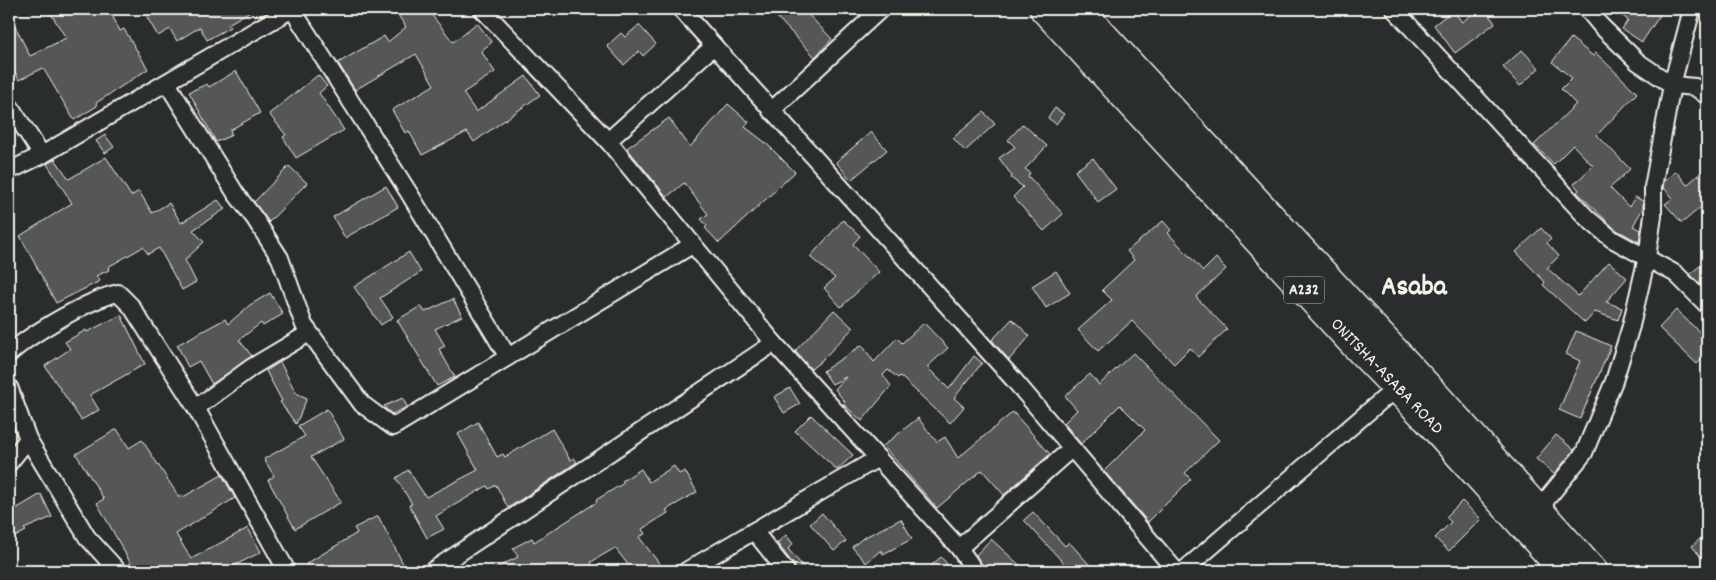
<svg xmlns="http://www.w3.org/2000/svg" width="1716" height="580" viewBox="0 0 1716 580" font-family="Dekko,sans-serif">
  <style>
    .building { fill: #555756; stroke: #f4f1e8 }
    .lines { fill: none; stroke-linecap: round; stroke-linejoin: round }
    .minor-casing { stroke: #f4f1e8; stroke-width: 20 }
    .trunk-casing { stroke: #f4f1e8; stroke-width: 31 }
    .minor { stroke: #2a2d2e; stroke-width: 16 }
    .trunk { stroke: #2a2d2e; stroke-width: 28 }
    .labels { text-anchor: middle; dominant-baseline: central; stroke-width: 5; stroke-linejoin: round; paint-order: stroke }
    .shield { fill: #2a2d2e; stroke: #b7b6b0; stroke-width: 1 }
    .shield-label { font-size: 16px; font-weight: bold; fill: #f4f1e8 }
    .street-label { font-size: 18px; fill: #f4f1e8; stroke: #2a2d2e }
    .town-label { font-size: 28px; font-weight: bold; fill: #f4f1e8; stroke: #2a2d2e }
  </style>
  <rect width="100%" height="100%" fill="#2a2d2e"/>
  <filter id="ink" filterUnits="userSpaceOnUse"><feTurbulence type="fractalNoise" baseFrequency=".02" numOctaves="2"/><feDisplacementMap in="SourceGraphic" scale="10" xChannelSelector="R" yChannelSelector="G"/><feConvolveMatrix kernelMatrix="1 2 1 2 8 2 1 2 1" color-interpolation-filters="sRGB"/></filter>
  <g filter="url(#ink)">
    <g class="building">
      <path d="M48 9H109L120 31 124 29 148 69 96 103 97 106 74 120 43 68 19 80 9 60V14L30 56 66 38Z"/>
      <path d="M150 9H254L228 24 230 27 207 40 200 27 177 41 170 29 158 36 144 12Z"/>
      <path d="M394 9H427L453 42 477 23 492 42 481 51 495 72 463 93 476 112 526 76 540 95 474 142 467 132 422 155 409 131 405 133 392 110 434 85 416 54 355 90 338 63 384 36 388 42 406 27Z"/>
      <path d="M769 9H803L832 39 815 57Z"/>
      <path d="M1479 9H1484L1495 23 1455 53 1434 25 1453 10 1462 22Z"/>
      <path d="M1613 9H1664L1642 42 1622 29 1628 20Z"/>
      <path d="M639 25 656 44 643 56 639 51 624 65 607 46 621 33 625 37Z"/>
      <path d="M1571 38 1593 56 1596 53 1637 93 1597 135 1630 169 1610 188 1629 207 1635 197 1643 201V208L1633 226 1641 230 1639 242 1615 229 1577 192 1579 190 1574 184 1593 166 1573 145 1554 164 1534 145 1576 104 1561 89 1572 78 1552 62Z"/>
      <path d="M1522 50 1539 68 1520 86 1503 67Z"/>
      <path d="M236 71 260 113 230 130 232 135 216 142 189 92 207 84 209 87Z"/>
      <path d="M318 75 327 86 319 93 344 130 296 158 283 137 286 135 269 114Z"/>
      <path d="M728 104 749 122 745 127 766 143 795 172 719 243 705 228 707 226 701 219 708 214 684 183 667 197 627 148 669 118 690 147Z"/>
      <path d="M1055 108 1064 114 1056 124 1048 118Z"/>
      <path d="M984 112 995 124 965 151 953 138Z"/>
      <path d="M1023 124 1047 146 1025 169 1030 173 1028 176 1063 214 1044 231 1013 197 1023 187 1011 178 1012 176 999 158 1015 147 1008 140Z"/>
      <path d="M871 132 887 150 851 180 836 162Z"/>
      <path d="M105 135 114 147 105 153 96 141Z"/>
      <path d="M106 157 131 196 139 191 152 213 169 203 181 223 218 200 225 209 193 230 204 242 185 260 196 282 182 290 159 248 148 254 143 247 108 267 109 270 96 276 100 281 56 303 20 236 72 203 47 164 55 159 69 179Z"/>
      <path d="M1093 158 1116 189 1098 202 1075 171Z"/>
      <path d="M289 166 307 183 269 222 254 202Z"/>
      <path d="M1707 167V202L1682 223 1665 204 1673 198 1663 187 1664 181 1676 171 1687 185Z"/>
      <path d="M386 186 398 207 345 238 333 217Z"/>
      <path d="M843 220 860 236 853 244 879 272 841 307 824 288 835 278 810 257Z"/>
      <path d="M1163 221 1171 230 1168 233 1203 271 1216 258 1226 269 1196 297 1227 329 1198 357 1190 348 1174 364 1132 321 1098 351 1078 330 1112 300 1102 290 1134 260 1127 251Z"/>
      <path d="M1541 228 1551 239 1547 243 1559 256 1547 268 1578 296 1609 262 1627 278 1606 302 1622 308 1618 320 1595 312 1585 323 1543 285 1545 282 1516 252Z"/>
      <path d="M409 252 421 272 380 298 393 317 381 325 354 287Z"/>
      <path d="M1707 260V291L1690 274Z"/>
      <path d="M1056 271 1070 293 1046 308 1032 286Z"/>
      <path d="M270 293 283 314 263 326 261 323 239 340 252 356 212 384 199 361 188 367 177 345 225 319 228 324 250 305Z"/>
      <path d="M453 299 462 316 435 329 445 346 439 349 455 377 437 386 397 320 421 306 425 312Z"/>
      <path d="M834 310 853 328 820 362 811 369 795 351Z"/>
      <path d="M1676 310 1707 339V353L1697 364 1659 328Z"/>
      <path d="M121 315 145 364 90 395 99 410 81 420 45 366 70 349 65 342 86 330 87 332Z"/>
      <path d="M1012 319 1030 336 1009 360 992 340Z"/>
      <path d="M924 323 948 348 927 367 949 389 974 356 982 363 954 398 964 407 950 423 900 376 898 378 888 370 883 375 891 386 862 421 843 404 845 402 835 389 846 377 832 384 823 371 862 345 874 362 897 338 902 343Z"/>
      <path d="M1576 331 1611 346 1580 419 1559 410 1580 361 1566 354Z"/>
      <path d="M1133 353 1219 440 1185 473 1191 479 1148 522 1104 471 1145 430 1120 405 1081 444 1064 423 1077 410 1065 396 1090 374 1099 385Z"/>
      <path d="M280 362 296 393 307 398 296 424 280 402 282 401 266 371Z"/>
      <path d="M790 388 800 404 784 413 774 397Z"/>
      <path d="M403 398 407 407 392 414 386 409 384 406Z"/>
      <path d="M327 409 344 439 311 457 341 502 295 529 268 480 274 476 264 459 305 436 298 426Z"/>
      <path d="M1013 412 1050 454 1004 495 982 470 937 508 883 446 918 418 937 442 945 437 958 458Z"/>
      <path d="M811 415 853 455 837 470 795 431Z"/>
      <path d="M478 422 497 457 503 454 505 457 552 429 570 460 574 458 577 462 508 508 496 485 489 489 487 486 436 516 444 529 427 538 409 505 412 504 396 478 408 470 426 497 478 470 458 434Z"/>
      <path d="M117 429 129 448 142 440 179 497 182 495 183 497 222 475 235 498 176 534 191 559 248 528 261 552 224 571H135L97 503 104 499 76 454Z"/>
      <path d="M1556 435 1574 450 1554 474 1536 459Z"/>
      <path d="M674 466 679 474 685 471 697 492 666 510 668 513 642 529 645 534 639 537 665 571H633L615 548 591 562 592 564 581 571H490L518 557 513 548 532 538 534 542 597 502 596 500 624 483 622 481 641 469 649 482Z"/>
      <path d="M41 494 52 517 24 529 26 531 9 540V513Z"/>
      <path d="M1462 501 1481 519 1449 551 1435 538 1451 522 1446 517Z"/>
      <path d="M1033 512 1065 546 1069 542 1095 571H1071L1024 520Z"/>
      <path d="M822 513 846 541 834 551 810 524Z"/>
      <path d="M378 516 407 571H311L306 564 357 533 354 528Z"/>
      <path d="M901 519 912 539 883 554 881 550 866 563 852 547 863 538Z"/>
      <path d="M1707 533V565L1692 546Z"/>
      <path d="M786 535 793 544 788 549 807 571H796L794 565 777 543Z"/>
      <path d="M991 539 1026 571H985L976 555Z"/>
      <path d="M941 557 953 571H925Z"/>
    </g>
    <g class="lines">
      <defs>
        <g id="minor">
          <path d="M292 9 409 193 508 357"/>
          <path d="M482 9 608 141 774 343 959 548 975 571"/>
          <path d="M681 9 1014 380 1176 571"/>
          <path d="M1394 9 1587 218 1612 239 1676 274 1707 305"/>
          <path d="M1587 9 1601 26 1638 62 1672 85 1695 87 1707 96"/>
          <path d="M167 83 236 194 255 219 280 258 304 325 362 404 393 427 692 245"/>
          <path d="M9 105 42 155"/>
          <path d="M771 111 881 9"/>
          <path d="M608 141 714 46"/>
          <path d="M9 171 42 155 292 9"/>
          <path d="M9 354C30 334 90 299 118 293L131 306 196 408 287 571"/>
          <path d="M9 387 28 439 87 537 118 571"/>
          <path d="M196 408 252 367 309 333"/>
          <path d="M9 463 28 439"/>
          <path d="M1538 510 1584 453 1614 381 1631 326 1647 257 1653 216V187L1672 85 1692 9"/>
          <path d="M754 531 786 571"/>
          <path d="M959 548 1071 449"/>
          <path d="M432 571 774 343"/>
          <path d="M686 571 878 458"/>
          <path d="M1183 571 1396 388"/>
        </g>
        <g id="trunk">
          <path d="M1044 9 1353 343 1427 419 1564 571"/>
          <path d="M1079 9 1439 399 1593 571"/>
        </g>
      </defs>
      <use href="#minor" class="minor-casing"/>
      <use href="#trunk" class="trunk-casing"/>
      <use href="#minor" class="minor"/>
      <use href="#trunk" class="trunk"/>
    </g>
  </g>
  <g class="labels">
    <rect class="shield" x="1284" y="276.5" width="40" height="27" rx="4"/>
    <g class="shield-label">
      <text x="1304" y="290">A232</text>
    </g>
    <g class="street-label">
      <text transform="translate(1386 377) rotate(46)">ONITSHA-ASABA ROAD</text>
    </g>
    <g class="town-label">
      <text x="1414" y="289">Asaba</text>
    </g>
  </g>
  <rect width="1716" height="580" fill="none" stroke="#2a2d2e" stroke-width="30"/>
  <rect x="15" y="15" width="1686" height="550" fill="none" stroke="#f4f1e8" stroke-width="2" filter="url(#ink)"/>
</svg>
